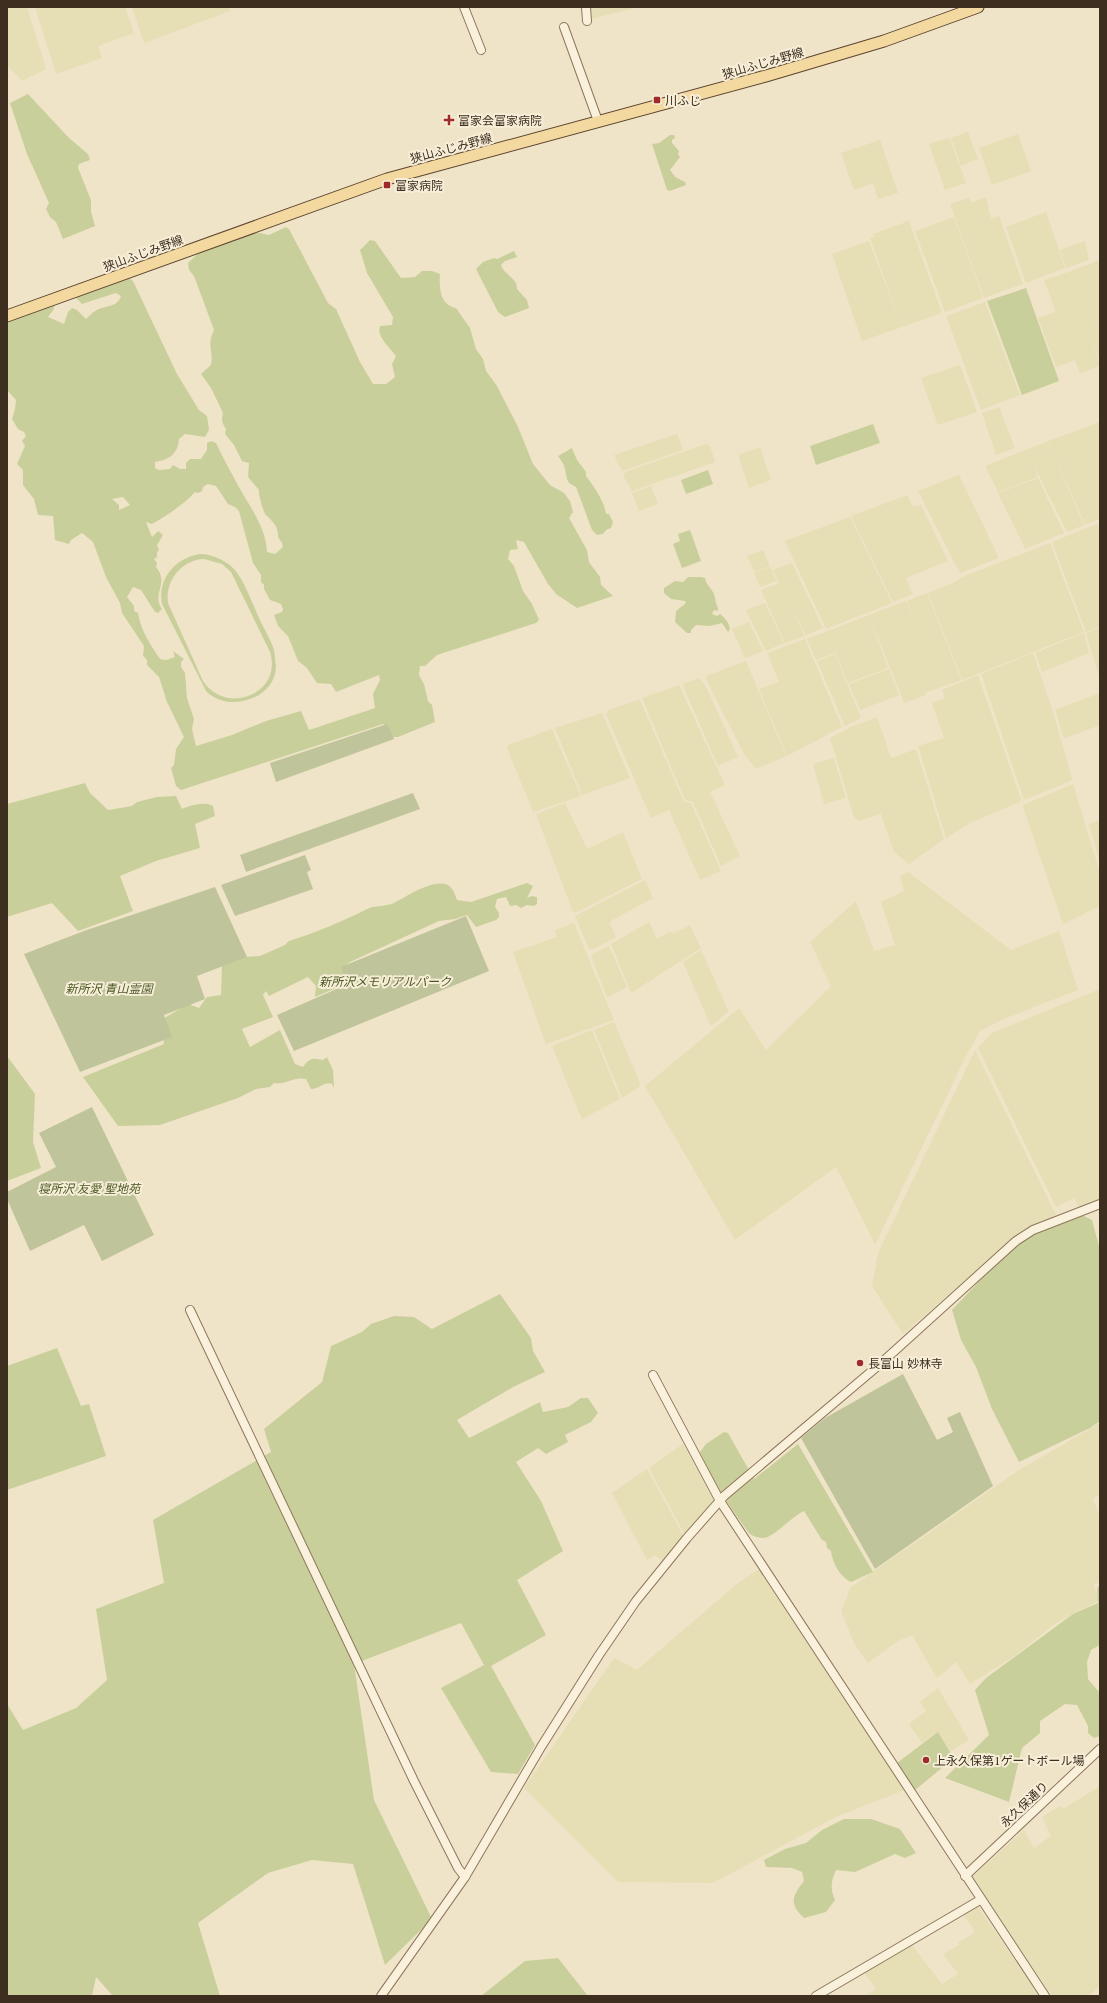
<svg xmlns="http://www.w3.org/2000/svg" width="1107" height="2003" viewBox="0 0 1107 2003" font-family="'PT Serif','Noto Sans JP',serif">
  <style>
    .farmland { fill: #e6deb5 }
    .green { fill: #c9cf9b; fill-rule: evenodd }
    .cemetery { fill: #bfc49a }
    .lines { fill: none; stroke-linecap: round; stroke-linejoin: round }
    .minor-casing { stroke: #8d765c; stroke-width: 10 }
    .major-casing { stroke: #5b4430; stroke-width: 13 }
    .minor { stroke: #faf1dc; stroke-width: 8 }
    .major { stroke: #f3d9a0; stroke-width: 11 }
    .poi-dot { fill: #9e2a2b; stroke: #f7eed8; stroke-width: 1.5 }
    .labels { text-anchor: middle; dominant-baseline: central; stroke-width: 4; stroke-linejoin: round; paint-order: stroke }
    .street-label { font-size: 12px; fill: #3d2e20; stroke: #f7eed8 }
    .poi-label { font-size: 12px; fill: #3d2e20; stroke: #f7eed8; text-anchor: start }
    .park-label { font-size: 12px; font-style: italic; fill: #4d5a26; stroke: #f7eed8 }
  </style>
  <rect width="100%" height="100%" fill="#f0e4c8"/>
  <g class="farmland">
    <path d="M7 7H27L46 69 22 81 7 65Z"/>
    <path d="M35 7H125L134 33 98 46 102 58 56 74Z"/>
    <path d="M132 7H229L230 11 144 43Z"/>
    <path d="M590 7H632V9L590 19Z"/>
    <path d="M968 132 978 159 961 166 951 138Z"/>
    <path d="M1018 134 1031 171 992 185 979 148Z"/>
    <path d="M948 138 950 139 966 183 945 190 929 144Z"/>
    <path d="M880 140 898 193 878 199 873 183 854 190 841 153Z"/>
    <path d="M986 197 991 219 999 216 1023 284 984 298 950 204 969 198 971 203Z"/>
    <path d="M1046 212 1065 268 1026 283 1006 227Z"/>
    <path d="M954 217 983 298 945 312 915 231Z"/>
    <path d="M909 221 942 313 902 327 870 238 874 237 873 234Z"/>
    <path d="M869 241 902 327 862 341 832 254Z"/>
    <path d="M1085 241 1089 260 1066 268 1060 250Z"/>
    <path d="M1100 260V323L1087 328 1068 272Z"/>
    <path d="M1068 272 1100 365V366L1080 373 1075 360 1056 367 1038 318 1056 312 1044 280Z"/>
    <path d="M985 302 1020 395 981 410 946 316Z"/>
    <path d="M1100 324V362L1087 328Z"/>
    <path d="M960 365 977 412 938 425 921 378Z"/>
    <path d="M999 407 1015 448 996 455 982 413Z"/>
    <path d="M1100 422V519L1085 524 1048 441Z"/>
    <path d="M677 434 683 450 622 471 614 455Z"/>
    <path d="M1048 441 1084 525 1067 532 1034 466 1038 477 998 492 985 466Z"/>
    <path d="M706 444 710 446 715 462 632 491 623 476 625 472Z"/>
    <path d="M760 447 771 480 749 488 738 455Z"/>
    <path d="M959 475 999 558 960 573 918 491Z"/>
    <path d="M1038 478 1064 533 1025 549 998 493Z"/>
    <path d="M651 486 658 504 639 511 632 493Z"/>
    <path d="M907 495 913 507 921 505 948 561 906 578 913 594 893 602 851 516Z"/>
    <path d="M850 517 892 603 826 629 785 541Z"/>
    <path d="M1100 523V626L1086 632 1052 542Z"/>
    <path d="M1050 543 1084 632 962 680 928 593 953 583 962 577Z"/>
    <path d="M763 550 770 566 754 572 747 556Z"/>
    <path d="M792 563 823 628 806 635 790 605 805 636 785 643 761 590 779 583 773 570Z"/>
    <path d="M770 567 777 581 760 587 754 573Z"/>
    <path d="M927 593 961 680 925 693 926 695 904 703 869 615 906 601 915 623 907 601Z"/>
    <path d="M765 603 784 643 766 651 746 610Z"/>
    <path d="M869 615 888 668 848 683 834 649 835 653 816 660 807 639Z"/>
    <path d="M749 622 763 651 745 658 732 629Z"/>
    <path d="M1100 627V680L1086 633Z"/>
    <path d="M1084 633 1089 653 1042 672 1035 653Z"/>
    <path d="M805 639 842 727 787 756 759 689 779 682 767 653Z"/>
    <path d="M1033 653 1054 715 1072 779 1071 781 1024 800 981 674Z"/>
    <path d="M835 654 861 718 845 726 817 661Z"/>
    <path d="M746 661 786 756 756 769 744 754 706 679V676Z"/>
    <path d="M889 669 899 695 860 710 849 684Z"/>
    <path d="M978 675 1021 799 1020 802 970 823 946 838 918 746 944 738 932 703 945 698 942 690Z"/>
    <path d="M699 678 706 687 738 757 718 766 684 688 683 684Z"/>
    <path d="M679 685 725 785 710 792 740 856 721 866 693 802 685 800 642 698Z"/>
    <path d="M1100 693V725L1064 739 1055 710Z"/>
    <path d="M638 700 641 702 684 802 691 803 721 871 700 880 669 810 651 818 606 714 608 710Z"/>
    <path d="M602 713 630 778 582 795 555 728Z"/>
    <path d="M877 717 891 758 916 749 944 839 909 864 894 852 881 814 859 821 854 817 830 738 851 727Z"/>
    <path d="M552 729 581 796 533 812 507 748 508 745Z"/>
    <path d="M834 758 846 798 824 804 813 764Z"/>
    <path d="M1073 784 1100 873V906L1063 924 1023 807 1025 804Z"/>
    <path d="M565 803 587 849 623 832 642 879 575 913 573 912 536 814Z"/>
    <path d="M1100 820V862L1089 824Z"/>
    <path d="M908 872 1011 950 1059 931 1078 990 999 1021 980 1031 965 1058 875 1245 836 1167 735 1240 645 1086 739 1008 766 1050 831 986 810 942 856 901 874 951 895 945 881 902 904 891 900 876Z"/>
    <path d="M645 880 653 898 609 922 616 937 594 949H589L575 916Z"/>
    <path d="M649 922 657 939 670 931 673 934 690 925 701 948 631 993 611 944Z"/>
    <path d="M574 923 614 1020 546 1044 513 952 557 937 555 930Z"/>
    <path d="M609 946 627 987 607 997 591 957 593 954Z"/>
    <path d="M701 950 728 1010V1012L711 1026 683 962Z"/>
    <path d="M1100 989V1200L1080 1208 1074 1198 1056 1207 978 1048 992 1033Z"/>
    <path d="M614 1022 640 1083 639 1087 622 1098 594 1030Z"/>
    <path d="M592 1030 620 1099 582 1119 552 1046Z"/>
    <path d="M975 1050 1056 1215 1014 1238 903 1334 872 1286 878 1253Z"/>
    <path d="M1100 1423V1494L1093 1499 1100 1517V1582L1093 1585 1100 1600 1056 1623 1016 1655 970 1684 956 1662 937 1678 912 1635 898 1641 868 1663 854 1643 841 1611 851 1587 1019 1470Z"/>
    <path d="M683 1444 714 1501 685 1535 649 1468Z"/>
    <path d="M647 1469 684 1537 663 1561 655 1555 647 1560 612 1493Z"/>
    <path d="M759 1569 905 1790 838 1816 713 1883 618 1882 524 1788 614 1658 637 1670 738 1583Z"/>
    <path d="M938 1688 969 1740 951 1751 938 1732 922 1743 909 1724 926 1711 920 1702Z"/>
    <path d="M1100 1786V1986L1089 1996H1052L972 1877 1024 1830 1034 1848 1051 1836 1042 1817 1060 1806 1063 1809Z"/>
    <path d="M977 1905 1039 1996H865L876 1989 863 1971 911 1944 942 1984 958 1974 943 1954 959 1945 958 1943 975 1932 963 1914Z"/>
  </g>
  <g class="green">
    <path d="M28 94 69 138 88 154 90 160 79 164 78 168 91 200V212L95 226 63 239 56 222 50 217 46 209 49 203 27 154 10 103Z"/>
    <path d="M670 135H674L675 138 672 140V143L679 151 678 154 680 157 670 170 675 177 685 182 686 185 670 191 667 190 652 144 659 143Z"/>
    <path d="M286 227 289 229 328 303 336 309 360 362 373 384H386L395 377 392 364 396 356C390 348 376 336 380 326L392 325 393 317 367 273 360 250 370 240 375 241 401 278 415 277 422 271H432L440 274C439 288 440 305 456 308L470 328 476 349 483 359 486 371 497 386 518 427 533 464 550 485 564 493 570 501 573 512 569 518 587 550 589 562 600 577 601 585 613 596 577 608 556 594 548 584 524 542 516 540 518 549 510 550 508 559 514 566 523 591 532 604 539 620 536 623 437 655 425 666H420L419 675 424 684 428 701 432 705 435 722 398 737H391L388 728 383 724 181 790 176 786 171 768 174 765 176 749 184 737 167 702 159 677 147 665V660L143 656 144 646 122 613 120 603 106 577 93 542 82 533 71 540 69 544 55 540 53 516 38 515 34 499 23 485V470L17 464 25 446 22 441 26 436 24 432 18 429 12 419 15 409 16 400 7 390V319L54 303V309L48 317 64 324 68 312 72 308 77 310 86 319C90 315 94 311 99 309 109 305 117 307 121 296L116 293 82 304 76 298 77 294 129 278 133 281 177 374 199 410 207 416 209 430 205 437 185 434 179 439C178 454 169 460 155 462V468L159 470 170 469 173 465 180 469H186V463L190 459H201L207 450V443L211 441 216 443C221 454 227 465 233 476 245 501 266 524 267 552L275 554 283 547 282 543 278 537C279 527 272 521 266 515 263 512 258 493 259 490L248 477 249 463 242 461 234 445 225 434 226 429C222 423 221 420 223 413L211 388 201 374 211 365C214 350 206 347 214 330L194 276 189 270 188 263 203 249 255 232 269 235ZM208 484 216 486 228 504 235 507 239 511 253 563 261 575V582L264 585V589L270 600 281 604 283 609 282 612 274 615 278 626 288 636 298 661 307 668 317 683 331 684 336 692 379 675 380 680 373 694 375 708 309 730 301 711 266 721 232 735 196 746 192 729 194 719 187 698 185 673 181 667V662L184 659 173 651 175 657 166 660 160 659C150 644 141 631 138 613L134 611V606L127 597 133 587 141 590 155 612 158 613 162 609C151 593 170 584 156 567L157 563 154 559 157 557V552L159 550 157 545 163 535 158 531 152 537 146 522 152 524C168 515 183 505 195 492L198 493 202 491 203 487ZM123 497 130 505 119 510V505L112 499Z"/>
    <path d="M514 251 517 257 505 261 501 265C504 275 518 278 517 289L527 300 529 308 505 317 498 312 476 269 483 262 494 258 497 259Z"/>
    <path d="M1026 288 1059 381 1022 395 987 301Z"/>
    <path d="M873 424 880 443 816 465 810 446Z"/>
    <path d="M572 448 577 460 586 472V476C594 487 604 500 606 514H609L613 522 611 528 606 530 603 534 597 535 592 530 576 487 569 483 567 479 564 465 558 456Z"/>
    <path d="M708 470 713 484 686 494 681 480Z"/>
    <path d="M690 530 701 561 682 568 673 544 680 541 678 534Z"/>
    <path d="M202 554C214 555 227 561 235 570 246 584 252 603 260 620 264 629 271 640 274 650 275 655 275 661 276 666 276 699 228 714 206 691L162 604C157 578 177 556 202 554ZM204 559 222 564 231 572 270 652C283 694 226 716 203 681L168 603C165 581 181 560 204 559Z"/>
    <path d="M688 577H701L705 578C706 584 710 587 713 592 716 598 715 603 718 608V611L714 610 712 614 717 616 720 614C725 618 729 622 730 629L728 632 722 623 710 626 696 625 691 630V633H687L675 622 676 611 686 603 685 601 671 599 664 593V588L675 581 683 582Z"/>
    <path d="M85 783 90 793 108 810 132 806 137 802 157 797 176 796 182 809C189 805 207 801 213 806L215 816 195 824 200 848 156 861 120 876 133 911 78 931 52 903 7 917V804Z"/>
    <path d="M527 883 533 886 527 898 532 896 537 897V904L534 906 527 905 521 908 516 905 510 906 506 897 497 899 495 907 499 913V917L496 920 476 927 467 915 455 919 439 921 350 962 345 966 348 983 315 997 316 986 308 977 269 996 266 991 263 995 273 1017 242 1029 250 1047 280 1030 295 1064 303 1067C310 1057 313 1058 323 1060L327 1057 333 1070 334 1088 332 1084C324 1081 320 1089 311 1089L306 1079C294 1076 286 1085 274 1083L270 1087 256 1089 238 1098 160 1125 118 1126 83 1077 164 1044 161 1020 188 1004 199 1008 207 997 221 995 222 964 244 957 260 956 285 945 289 941C315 933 341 922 365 910 373 905 385 907 394 903 408 896 429 881 445 884 452 885 455 894 457 900L471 902Z"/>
    <path d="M7 1056 35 1094 33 1142 41 1168 7 1181Z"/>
    <path d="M1074 1216H1084L1092 1220 1100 1250V1421L1090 1428 1019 1462 992 1409 976 1367 961 1340 952 1310 1002 1257 1023 1239Z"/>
    <path d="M500 1294 531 1338 533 1351 545 1372 513 1387 457 1420 469 1438 540 1402 543 1412 568 1407 581 1398H588L598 1413 591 1422 565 1435 568 1442 546 1454 538 1448 516 1462 541 1501 563 1551 517 1580 546 1635 491 1666 535 1745 518 1774 491 1772 441 1688 484 1665 461 1623 354 1664 374 1800 432 1919 385 1965 353 1864 312 1860 268 1873 198 1923 220 1996H113L96 1977 92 1996H7V1704L23 1730 76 1708 107 1680 96 1609 164 1583 153 1520 271 1452 264 1429 322 1382 331 1346 362 1332 371 1324 394 1316 414 1317 432 1329Z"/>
    <path d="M57 1348 81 1406 89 1404 106 1456 7 1490V1366Z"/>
    <path d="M724 1432 728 1433 754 1479 798 1444 873 1572 851 1582C840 1577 832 1562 831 1551L827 1548 826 1542 822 1540 804 1511C791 1517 774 1537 764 1538 760 1538 751 1536 749 1533 730 1508 713 1481 700 1452L706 1444Z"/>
    <path d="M1100 1585V1645L1091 1650 1087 1662 1088 1679 1100 1693V1736L1094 1738 1088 1733V1726L1077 1705 1065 1704 1040 1721V1733L1022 1748 1009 1802 945 1778 989 1735 975 1690 986 1678 1073 1614 1098 1603 1097 1588Z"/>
    <path d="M938 1732 954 1758 915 1790 897 1763Z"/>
    <path d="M844 1819H871L900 1829 916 1853 905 1858 895 1854 855 1872 836 1870C831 1881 830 1889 835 1900L826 1912 804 1918C789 1904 792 1896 804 1881L802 1872 792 1868 766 1867 764 1860 785 1849 806 1843 822 1830Z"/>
    <path d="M558 1958 588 1996H481L525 1961Z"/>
  </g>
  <g class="cemetery">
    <path d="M387 724 394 739 276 782 270 763Z"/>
    <path d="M413 793 420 809 246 872 240 855Z"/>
    <path d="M305 855 311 870 307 872 313 889 235 916 221 885Z"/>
    <path d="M215 887 247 957 197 976 205 999 164 1015 172 1037 80 1072 24 954 84 931Z"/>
    <path d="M466 916 489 971 294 1051 277 1015 348 984 341 967Z"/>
    <path d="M92 1107 154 1235 102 1261 84 1225 30 1251 7 1199V1192L56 1167 39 1133Z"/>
    <path d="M903 1374 937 1440 953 1432 947 1418 960 1412 993 1486 875 1569 801 1438 825 1418Z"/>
  </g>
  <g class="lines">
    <defs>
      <g id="minor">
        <path d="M464 7 481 50"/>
        <path d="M586 7 587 21"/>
        <path d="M564 27 598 121"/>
        <path d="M190 1310 414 1781 458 1868 465 1877"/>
        <path d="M653 1375 720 1501 1045 1996"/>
        <path d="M965 1876 1100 1749"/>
        <path d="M381 1996 465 1877 541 1747 599 1655 636 1601 687 1538 724 1496 879 1365 1016 1241 1033 1230 1100 1204"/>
        <path d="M816 1996 980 1900"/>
      </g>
      <path id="major" d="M7 316 387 179 766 76 884 41 978 7"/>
    </defs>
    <use href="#minor" class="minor-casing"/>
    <use href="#major" class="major-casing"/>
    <use href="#minor" class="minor"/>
    <use href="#major" class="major"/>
  </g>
  <g class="poi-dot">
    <rect x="653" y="96" width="8" height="8" rx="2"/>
    <path d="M447 114h4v4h4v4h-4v4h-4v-4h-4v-4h4z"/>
    <rect x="383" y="181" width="8" height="8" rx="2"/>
    <circle cx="860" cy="1363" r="4"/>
    <circle cx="926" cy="1760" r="4"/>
  </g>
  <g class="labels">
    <g class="street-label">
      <text transform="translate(763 63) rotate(-16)">狭山ふじみ野線</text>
      <text transform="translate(451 148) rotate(-15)">狭山ふじみ野線</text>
      <text transform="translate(143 253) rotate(-20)">狭山ふじみ野線</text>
      <text transform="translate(1024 1804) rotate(-43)">永久保通り</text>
    </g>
    <g class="poi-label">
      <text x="665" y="100">川ふじ</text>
      <text x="458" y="120">富家会富家病院</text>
      <text x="395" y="185">富家病院</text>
      <text x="868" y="1363">長富山 妙林寺</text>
      <text x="934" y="1760">上永久保第1ゲートボール場</text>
    </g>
    <g class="park-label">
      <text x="385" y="981">新所沢メモリアルパーク</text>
      <text x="109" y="988">新所沢 青山霊園</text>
      <text x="89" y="1188">寝所沢 友愛 聖地苑</text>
    </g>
  </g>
  <rect width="1107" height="2003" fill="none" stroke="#3d2e20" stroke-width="16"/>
</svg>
